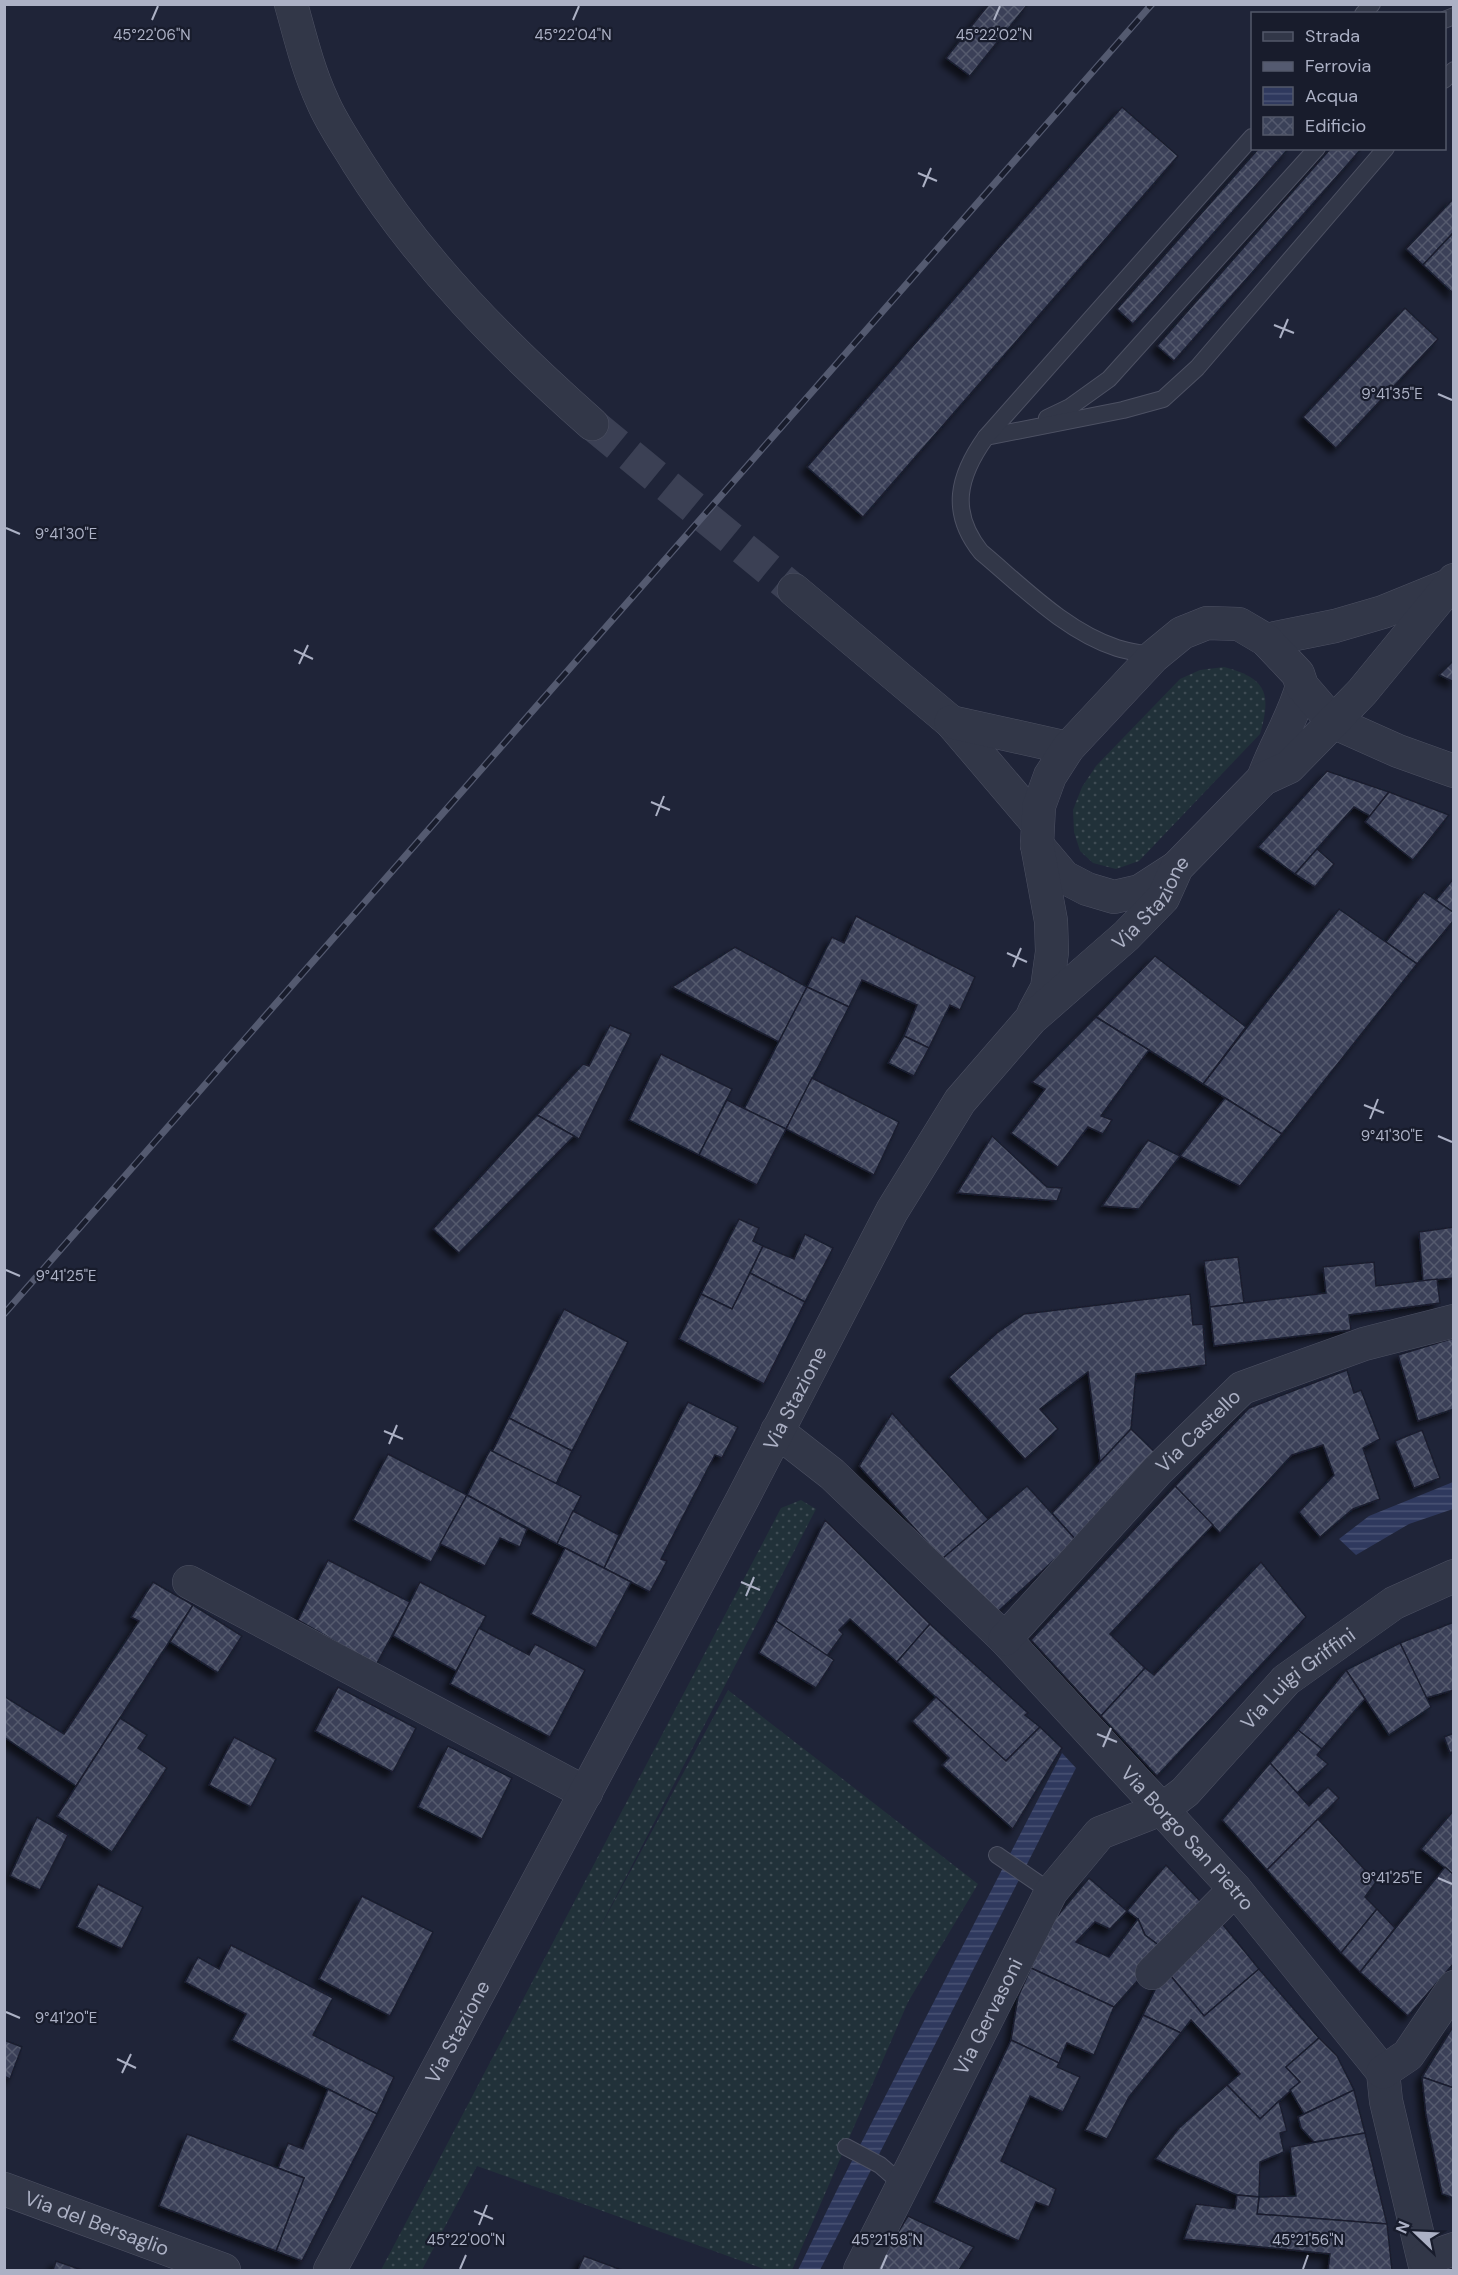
<svg xmlns="http://www.w3.org/2000/svg" width="1458" height="2275" viewBox="0 0 1458 2275" font-family="'DM Sans',sans-serif">
  <style>
    .grass { fill: url(#grass-dots) }
    .water { fill: url(#water-rules) }
    .building { fill: url(#building-cross-hatch); stroke: #1a1e2f; stroke-width: 1.5; filter: url(#shadow) }
    .lines { fill: none; stroke-linecap: round; stroke-linejoin: round }
    .tertiary-tunnel { stroke: #3b4054; stroke-width: 33; stroke-dasharray: 33 16; stroke-linecap: butt }
    .service-casing { stroke: #4d5163; stroke-width: 18 }
    .minor-casing { stroke: #4d5163; stroke-width: 34 }
    .tertiary-casing { stroke: #4d5163; stroke-width: 34 }
    .service { stroke: #323748; stroke-width: 16 }
    .minor { stroke: #323748; stroke-width: 33 }
    .tertiary { stroke: #323748; stroke-width: 33 }
    .rail-casing { stroke: #545a70; stroke-width: 7 }
    .rail { stroke: #181c2c; stroke-width: 4.5; stroke-dasharray: 14; stroke-linecap: butt }
    .ticks { fill: none; stroke: #acb1c5; stroke-width: 2 }
    .labels { text-anchor: middle; dominant-baseline: central; stroke-width: 4.5; stroke-linejoin: round; paint-order: stroke }
    .street-label { font-size: 20px; fill: #acb1c5; stroke: #181c2c }
    .ticks-label { font-size: 15px; text-anchor: middle; fill: #acb1c5; stroke: #181c2c; stroke-width: 4.5; stroke-linejoin: round; paint-order: stroke }
  </style>
  <defs>
    <pattern id="grass-dots" width="8" height="8" patternUnits="userSpaceOnUse" patternTransform="scale(1.5)"><rect width="8" height="8" fill="#213139"/><path d="M2 2h.1M6 6h.1" fill="none" stroke="#3f4c54" stroke-width="1.8" stroke-linecap="round"/></pattern>
    <pattern id="water-rules" width="6" height="5" patternUnits="userSpaceOnUse" patternTransform="scale(1.5)"><rect width="6" height="5" fill="#2f395e"/><path d="M0 2.5h6" fill="none" stroke="#4a5374"/></pattern>
    <pattern id="building-cross-hatch" width="8" height="8" patternUnits="userSpaceOnUse" patternTransform="scale(1.5)"><rect width="8" height="8" fill="#3a4158"/><path d="M0 0l8 8M0 8l8-8" fill="none" stroke="#545a6e"/></pattern>
    <filter id="shadow"><feDropShadow dx="-5.5" dy="5.5" stdDeviation="3" flood-color="#0009"/></filter>
  </defs>
  <rect width="100%" height="100%" fill="#1f2438"/>
  <g class="grass">
    <path d="M1224 667C1266 678 1272 693 1260 734L1139 861 1116 869 1093 863 1080 851 1074 832 1073 810 1082 787 1096 766 1180 679 1200 670Z"/>
    <path d="M801 1500 816 1509 595 1937 728 1690 978 1884 908 2002 792 2270H767L477 2166 422 2270H381L781 1508Z"/>
  </g>
  <g class="water">
    <path d="M1453 1482V1509L1409 1524 1356 1555 1339 1539 1369 1516Z"/>
    <path d="M1062 1753 1076 1768 820 2270H798L838 2188Z"/>
  </g>
  <g class="building">
    <path d="M989 4H1028L970 76 946 58Z"/>
    <path d="M1122 107 1178 156 863 517 807 467Z"/>
    <path d="M1259 148H1289L1133 324 1117 309Z"/>
    <path d="M1331 148H1362L1174 361 1157 346Z"/>
    <path d="M1454 198V232L1423 265 1406 249Z"/>
    <path d="M1454 232V294L1423 265Z"/>
    <path d="M1405 308 1438 339 1336 448 1303 417Z"/>
    <path d="M1454 660V682L1439 675Z"/>
    <path d="M1327 771 1389 792 1370 816 1354 807 1295 874 1258 847Z"/>
    <path d="M1389 792 1449 815 1413 860 1365 822Z"/>
    <path d="M1317 849 1334 864 1315 887 1295 874Z"/>
    <path d="M1454 878V913L1436 900Z"/>
    <path d="M1424 892 1454 913V920L1417 964 1386 942Z"/>
    <path d="M1339 909 1417 964 1282 1134 1203 1084Z"/>
    <path d="M856 916 975 977 960 1010 950 1005 929 1048 904 1036 917 1005 862 980 849 1007 807 987 832 937 844 943Z"/>
    <path d="M735 947 807 987 779 1042 672 987Z"/>
    <path d="M1155 956 1246 1027 1203 1084 1096 1017Z"/>
    <path d="M807 987 849 1007 786 1129 744 1109Z"/>
    <path d="M1096 1017 1149 1050 1101 1116 1112 1120 1103 1134 1088 1127 1058 1167 1011 1133 1045 1089 1032 1082Z"/>
    <path d="M610 1025 631 1034 579 1139 537 1115 583 1064 589 1066Z"/>
    <path d="M904 1036 929 1048 914 1076 888 1063Z"/>
    <path d="M661 1054 732 1089 699 1155 629 1120Z"/>
    <path d="M812 1078 899 1122 874 1175 786 1129Z"/>
    <path d="M1225 1098 1282 1134 1240 1186 1180 1156Z"/>
    <path d="M727 1100 786 1129 757 1185 699 1155Z"/>
    <path d="M537 1115 574 1136 459 1253 433 1229Z"/>
    <path d="M992 1136 1047 1187 1062 1188 1057 1201 957 1193Z"/>
    <path d="M1148 1140 1180 1156 1139 1209 1102 1206Z"/>
    <path d="M739 1219 759 1228 753 1241 763 1246 732 1309 701 1294Z"/>
    <path d="M1454 1227V1278L1423 1281 1419 1232Z"/>
    <path d="M805 1234 833 1248 805 1302 750 1273 763 1246 794 1259Z"/>
    <path d="M1238 1257 1244 1303 1210 1307 1204 1261Z"/>
    <path d="M1374 1262 1376 1286 1437 1279 1440 1303 1349 1315 1351 1330 1214 1346 1210 1307 1326 1293 1323 1267Z"/>
    <path d="M750 1273 805 1302 764 1384 679 1339 701 1294 732 1309Z"/>
    <path d="M1190 1294 1193 1325 1203 1324 1206 1365 1136 1374 1131 1429 1100 1462 1088 1372 1040 1409 1058 1429 1025 1459 949 1377 997 1333 1024 1314Z"/>
    <path d="M564 1309 628 1342 572 1451 509 1418Z"/>
    <path d="M1454 1338V1409L1418 1421 1398 1355Z"/>
    <path d="M1347 1370 1354 1393 1361 1390 1380 1439 1363 1448 1380 1499 1353 1509 1320 1537 1299 1512 1334 1475 1323 1445 1292 1455 1220 1533 1175 1486 1249 1408Z"/>
    <path d="M688 1402 738 1427 722 1458 715 1455 661 1559 667 1561 650 1592 604 1568Z"/>
    <path d="M892 1413 989 1520 942 1559 859 1466Z"/>
    <path d="M509 1418 572 1451 556 1484 492 1452Z"/>
    <path d="M1131 1429 1160 1457 1078 1543 1052 1513Z"/>
    <path d="M1422 1430 1440 1478 1414 1488 1395 1441Z"/>
    <path d="M490 1450 581 1496 557 1544 467 1495Z"/>
    <path d="M388 1454 467 1495 431 1562 353 1520Z"/>
    <path d="M1027 1486 1076 1540 992 1617 942 1559Z"/>
    <path d="M1175 1486 1213 1525 1110 1634 1145 1668 1101 1716 1031 1640Z"/>
    <path d="M467 1495 527 1529 520 1547 500 1538 485 1566 440 1544Z"/>
    <path d="M573 1511 619 1535 604 1568 557 1544Z"/>
    <path d="M825 1520 930 1624 897 1662 850 1619 839 1630 843 1634 827 1656 776 1621Z"/>
    <path d="M565 1548 631 1582 596 1648 531 1614Z"/>
    <path d="M328 1560 410 1602 376 1665 298 1620Z"/>
    <path d="M1261 1562 1306 1617 1157 1776 1101 1716 1145 1668 1154 1675Z"/>
    <path d="M153 1582 193 1605 76 1786 4 1737V1696L64 1734 139 1621 131 1617Z"/>
    <path d="M420 1582 486 1616 456 1671 393 1636Z"/>
    <path d="M193 1605 242 1636 218 1673 170 1642Z"/>
    <path d="M776 1621 834 1660 816 1688 759 1653Z"/>
    <path d="M1454 1622V1690L1426 1698 1400 1643Z"/>
    <path d="M930 1624 1028 1713 1025 1715 1040 1727 1006 1761 897 1662Z"/>
    <path d="M479 1628 529 1655 535 1644 585 1670 550 1737 450 1684Z"/>
    <path d="M1400 1643 1431 1707 1389 1735 1346 1670Z"/>
    <path d="M1346 1670 1365 1699 1322 1749 1298 1730Z"/>
    <path d="M338 1687 416 1728 393 1772 315 1731Z"/>
    <path d="M936 1697 1006 1761 1040 1727 1062 1748 1013 1829 942 1765 949 1758 912 1721Z"/>
    <path d="M120 1718 147 1735 138 1748 167 1768 112 1852 57 1816Z"/>
    <path d="M1298 1730 1322 1749 1317 1755 1328 1764 1297 1793 1270 1763Z"/>
    <path d="M1454 1733V1751L1450 1753 1444 1737Z"/>
    <path d="M234 1737 276 1759 251 1807 209 1785Z"/>
    <path d="M448 1746 512 1778 482 1839 418 1807Z"/>
    <path d="M1270 1763 1309 1806 1328 1787 1339 1798 1267 1870 1222 1820Z"/>
    <path d="M1454 1810V1875L1421 1849Z"/>
    <path d="M37 1817 68 1835 40 1890 10 1876Z"/>
    <path d="M1318 1819 1376 1882 1365 1897 1377 1909 1341 1953 1267 1870Z"/>
    <path d="M1166 1865 1201 1902 1165 1950 1145 1935 1138 1919 1127 1911Z"/>
    <path d="M1445 1867 1454 1875V1963L1408 2016 1360 1972Z"/>
    <path d="M1089 1878 1127 1911 1110 1929 1095 1922 1076 1942 1109 1957 1138 1919 1145 1935 1165 1950 1114 2007 1031 1968 1045 1931Z"/>
    <path d="M98 1884 143 1907 122 1949 77 1927Z"/>
    <path d="M362 1896 433 1932 390 2016 319 1979Z"/>
    <path d="M1377 1909 1395 1928 1360 1972 1341 1953Z"/>
    <path d="M1215 1915 1259 1969 1204 2016 1165 1969Z"/>
    <path d="M231 1945 333 1998 313 2035 394 2077 377 2114 232 2040 246 2014 185 1982 198 1957 219 1969Z"/>
    <path d="M1031 1968 1114 2007 1094 2055 1067 2043 1059 2063 1011 2040 1018 1997Z"/>
    <path d="M1165 1969 1204 2016 1259 1969 1319 2038 1286 2067 1300 2082 1260 2119 1227 2085 1240 2074 1191 2020 1181 2033 1143 2015Z"/>
    <path d="M1143 2015 1181 2033 1129 2097 1107 2139 1085 2130Z"/>
    <path d="M1454 2025V2088L1422 2077Z"/>
    <path d="M1319 2038 1337 2056 1354 2090 1304 2114 1290 2090 1300 2082 1286 2067Z"/>
    <path d="M4 2040 22 2047 10 2079 6 2077 4 2082Z"/>
    <path d="M1011 2040 1059 2063 1057 2067 1080 2077 1063 2112 1030 2096 1001 2161 1056 2189 1049 2207 1036 2202 1019 2241 934 2202Z"/>
    <path d="M1422 2077 1454 2088V2198L1442 2194 1426 2115Z"/>
    <path d="M1227 2085 1260 2119 1279 2101 1287 2131 1280 2133 1284 2152 1260 2162 1259 2197 1237 2195 1155 2159 1179 2128Z"/>
    <path d="M328 2089 377 2114 302 2261 276 2251 304 2178 278 2168 288 2143 303 2149Z"/>
    <path d="M1354 2090 1365 2133 1314 2142 1301 2128 1298 2117Z"/>
    <path d="M1365 2133 1387 2224 1257 2214 1259 2197 1296 2196 1290 2147Z"/>
    <path d="M187 2134 304 2178 276 2251 159 2206Z"/>
    <path d="M1237 2195 1259 2197 1257 2214 1387 2224 1392 2270H1328L1330 2254 1184 2239 1196 2204 1235 2209Z"/>
    <path d="M908 2216 974 2247 959 2270H875Z"/>
    <path d="M584 2256 622 2270H578Z"/>
    <path d="M56 2261 82 2270H53Z"/>
  </g>
  <g class="lines">
    <path class="tertiary-tunnel" d="M592 424 794 590"/>
    <defs>
      <g id="service">
        <path d="M1363 14 1372 4"/>
        <path d="M1444 20 1454 16"/>
        <path d="M1444 80 1454 70"/>
        <path d="M1047 418 1070 407 1109 379 1317 148"/>
        <path d="M986 437 1123 410 1163 399 1197 368 1386 148"/>
        <path d="M1154 656C1142 653 1129 652 1117 648 1065 631 1023 587 981 552 949 512 958 476 986 437L1252 137"/>
        <path d="M997 1855 1051 1892"/>
        <path d="M846 2147 880 2165 903 2185"/>
      </g>
      <g id="minor">
        <path d="M1333 722 1398 751 1454 771"/>
        <path id="s1" d="M777 1431 832 1474 1005 1639 1235 1889 1383 2072 1386 2101 1426 2270"/>
        <path d="M189 1582 586 1793"/>
        <path id="s2" d="M1005 1639 1157 1471 1242 1388 1364 1344 1454 1321"/>
        <path d="M1152 1973 1235 1889"/>
        <path d="M1383 2072 1408 2055 1454 1987"/>
        <path id="s3" d="M4 2189 224 2270"/>
        <path d="M1425 2259 1454 2249"/>
        <path id="s4" d="M860 2270 1051 1892 1100 1833 1164 1808 1185 1792 1286 1680 1394 1603 1454 1576"/>
      </g>
      <g id="tertiary">
        <path d="M291 4C300 36 308 70 322 100 331 122 346 143 358 163 421 263 504 346 592 424"/>
        <path d="M794 590 951 722 1037 823"/>
        <path d="M1266 640 1335 626 1383 612 1447 586"/>
        <path d="M951 722 1068 748"/>
        <path d="M1263 779C1274 747 1293 719 1302 686"/>
        <path d="M1037 845 1064 877 1087 889 1114 897 1140 891 1174 869"/>
        <path d="M1034 1012 1047 988 1052 952 1051 921 1037 845 1039 806 1050 776 1068 748 1154 656 1182 633 1207 623 1239 624 1266 640 1298 674 1302 686 1333 722"/>
        <path id="s5" d="M330 2270 742 1500 892 1211 960 1101 1031 1019 1126 936 1163 898 1177 867 1263 779 1289 767 1333 722 1362 692 1454 580"/>
      </g>
    </defs>
    <use href="#service" class="service-casing"/>
    <use href="#minor" class="minor-casing"/>
    <use href="#tertiary" class="tertiary-casing"/>
    <use href="#service" class="service"/>
    <use href="#minor" class="minor"/>
    <use href="#tertiary" class="tertiary"/>
    <defs>
      <path id="rail" d="M4 1314 1152 4"/>
    </defs>
    <use href="#rail" class="rail-casing"/>
    <use href="#rail" class="rail"/>
  </g>
  <path class="ticks" d="M152 20 158 6M573 20 579 6M994 20 1000 6M918 173 937 181M923 187 931 168M1274 325 1294 333M1280 338 1288 319M1438 394 1452 400M6 528 20 534M294 650 313 659M299 664 308 645M651 802 670 810M656 816 664 796M1007 953 1027 962M1013 967 1021 948M1364 1105 1384 1113M1370 1119 1378 1099M1438 1136 1452 1142M6 1270 20 1276M384 1431 403 1439M389 1444 397 1425M741 1582 760 1590M746 1596 754 1577M1097 1734 1117 1742M1103 1747 1111 1728M1438 1878 1452 1884M6 2012 20 2018M117 2059 136 2068M122 2073 131 2054M474 2211 493 2219M479 2225 487 2205M460 2269 466 2255M881 2269 887 2255M1303 2269 1308 2255"/>
  <g class="labels">
    <g class="street-label">
      <text stroke="none"><textPath href="#s5" startOffset="1605">Via Stazione</textPath></text>
      <text stroke="none"><textPath href="#s5" startOffset="988">Via Stazione</textPath></text>
      <text stroke="none"><textPath href="#s2" startOffset="284">Via Castello</textPath></text>
      <text stroke="none"><textPath href="#s4" startOffset="756">Via Luigi Griffini</textPath></text>
      <text stroke="none"><textPath href="#s1" startOffset="579">Via Borgo San Pietro</textPath></text>
      <text stroke="none"><textPath href="#s4" startOffset="284">Via Gervasoni</textPath></text>
      <text stroke="none"><textPath href="#s5" startOffset="270">Via Stazione</textPath></text>
      <text stroke="none"><textPath href="#s3" startOffset="99">Via del Bersaglio</textPath></text>
    </g>
  </g>
  <g class="ticks-label">
    <text x="152" y="40">45°22'06"N</text>
    <text x="573" y="40">45°22'04"N</text>
    <text x="994" y="40">45°22'02"N</text>
    <text x="1392" y="399">9°41'35"E</text>
    <text x="66" y="539">9°41'30"E</text>
    <text x="1392" y="1141">9°41'30"E</text>
    <text x="66" y="1281">9°41'25"E</text>
    <text x="1392" y="1883">9°41'25"E</text>
    <text x="66" y="2023">9°41'20"E</text>
    <text x="466" y="2245">45°22'00"N</text>
    <text x="887" y="2245">45°21'58"N</text>
    <text x="1308" y="2245">45°21'56"N</text>
  </g>
  <rect width="1458" height="2275" fill="none" stroke="#acb1c5" stroke-width="12"/>
  <rect x="1251" y="12" width="195" height="138" fill="#181c2c" stroke="#535869" stroke-width="1.5"/>
  <rect x="1263" y="32" width="30" height="9" fill="#323748" stroke="#535869" stroke-width="1.5"/>
  <text x="1305" y="42" font-size="18" fill="#acb1c5">Strada</text>
  <rect x="1263" y="62" width="30" height="9" fill="#545a70" stroke="#535869" stroke-width="1.5"/>
  <text x="1305" y="72" font-size="18" fill="#acb1c5">Ferrovia</text>
  <rect x="1263" y="87" width="30" height="18" fill="url(#water-rules)" stroke="#535869" stroke-width="1.5"/>
  <text x="1305" y="102" font-size="18" fill="#acb1c5">Acqua</text>
  <rect x="1263" y="117" width="30" height="18" fill="url(#building-cross-hatch)" stroke="#535869" stroke-width="1.5"/>
  <text x="1305" y="132" font-size="18" fill="#acb1c5">Edificio</text>
  <g transform="translate(1416 2233) rotate(293)" stroke="#181c2c" stroke-width="4.5" paint-order="stroke">
  <path d="M0-4.5L10 22L0 15L-10 22Z" fill="#acb1c5"/>
  <text y="-9" font-size="16" font-weight="bold" text-anchor="middle" fill="#acb1c5">N</text>
  </g>
</svg>
